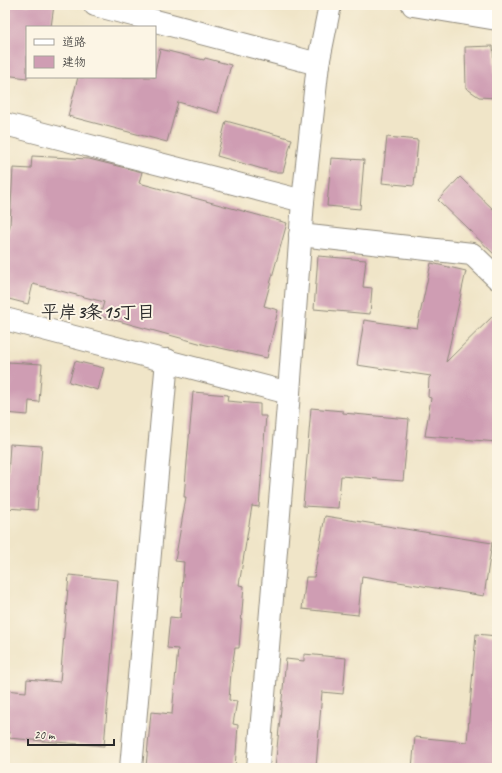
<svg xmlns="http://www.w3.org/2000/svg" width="502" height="773" viewBox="0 0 502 773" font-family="Caveat,'Klee One',sans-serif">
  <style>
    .building { fill: #cf9db3 }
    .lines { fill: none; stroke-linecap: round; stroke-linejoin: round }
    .minor-casing { stroke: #8e887a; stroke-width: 24 }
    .minor { stroke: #fff; stroke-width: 22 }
    .labels { text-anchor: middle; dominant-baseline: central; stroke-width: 4; stroke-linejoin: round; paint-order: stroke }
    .neighbourhood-label { font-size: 18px; font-weight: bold; fill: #2b2b2b; stroke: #fcf5e5 }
  </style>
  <rect width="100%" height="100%" fill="#fcf5e5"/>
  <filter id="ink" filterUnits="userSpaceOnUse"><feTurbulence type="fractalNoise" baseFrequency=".025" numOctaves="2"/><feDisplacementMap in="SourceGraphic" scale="8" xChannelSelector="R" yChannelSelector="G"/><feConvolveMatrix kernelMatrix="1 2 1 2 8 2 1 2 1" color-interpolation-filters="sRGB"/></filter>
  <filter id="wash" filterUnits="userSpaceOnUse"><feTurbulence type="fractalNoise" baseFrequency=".012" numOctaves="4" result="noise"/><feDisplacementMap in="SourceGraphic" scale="16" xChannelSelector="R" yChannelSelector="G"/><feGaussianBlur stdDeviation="0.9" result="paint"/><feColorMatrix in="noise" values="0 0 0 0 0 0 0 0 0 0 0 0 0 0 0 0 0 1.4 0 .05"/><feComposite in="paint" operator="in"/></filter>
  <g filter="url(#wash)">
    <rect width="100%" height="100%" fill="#f0e5c8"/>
    <g id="blocks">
      <g class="building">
        <path d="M5 5H54L51 27H27V78L5 75Z"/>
        <path d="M493 46 496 98 479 97 466 88 465 47Z"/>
        <path d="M160 49 204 60 205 58 231 65 218 113 178 102 167 142 68 116 78 77H155V71Z"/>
        <path d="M226 121 292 139 283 172H273L217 156Z"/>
        <path d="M387 137 418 140 414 186 382 183Z"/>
        <path d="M32 156 89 159 142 172 139 183 287 223 264 306 278 310 267 358 206 345 100 316 104 302 33 284 28 304 5 298V245L10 225 13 168 31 169Z"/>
        <path d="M331 158 364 160 360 209 327 206Z"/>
        <path d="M460 177 497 213V257L438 200Z"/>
        <path d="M318 256 366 260 363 287 372 288 370 314 314 309Z"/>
        <path d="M431 263 466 271 446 362 497 312V442L425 436 431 398 428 397 429 378 431 376 357 365 364 320 417 328Z"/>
        <path d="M75 361 104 368 98 390 69 382Z"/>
        <path d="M8 362 42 364 39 402 29 401 28 415 5 413Z"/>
        <path d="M193 392 228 395 227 401 260 404V416H266L259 507 252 506 239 585 244 586 239 648H235L231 673 229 700 237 701 233 724 238 725 235 768 146 767 151 712 172 714 178 649 167 648 170 617 180 618 184 562 175 561 186 497H184Z"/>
        <path d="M311 408 343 411V413L409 419 403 481 341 476 338 508 303 506Z"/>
        <path d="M10 444 42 446 37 510 5 508V477H8Z"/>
        <path d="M325 516 492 543 484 596 362 576 358 615 302 609 306 577H314Z"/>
        <path d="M69 575 118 580 104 746 8 738 9 732H5V690L26 692 27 679 60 682Z"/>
        <path d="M476 634 497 636V768H412L415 737 467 742Z"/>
        <path d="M304 654 346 658 343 694 322 692 316 768H275L286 659 304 661Z"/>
      </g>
    </g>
  </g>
  <g filter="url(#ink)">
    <use href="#blocks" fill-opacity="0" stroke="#8e887a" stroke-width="1"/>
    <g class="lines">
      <defs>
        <g id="minor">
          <path d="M95 5 318 64"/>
          <path d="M413 5 497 19"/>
          <path d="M5 124 303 201"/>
          <path d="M300 235 472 254 497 278"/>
          <path d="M5 319 289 393"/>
          <path d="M131 768 167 360"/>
          <path d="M258 768 289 393 303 201 318 64 330 5"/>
        </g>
      </defs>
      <use href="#minor" class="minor-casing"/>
      <use href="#minor" class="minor"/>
    </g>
  </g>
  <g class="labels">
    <g class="neighbourhood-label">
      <text x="98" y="312">平岸3条15丁目</text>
    </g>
  </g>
  <rect width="502" height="773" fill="none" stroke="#fcf5e5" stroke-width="20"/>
  <rect x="26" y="26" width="130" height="52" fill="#fcf5e5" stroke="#a8a49b"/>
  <rect x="34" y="39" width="20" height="6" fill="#ffffff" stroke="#a8a49b"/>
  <text x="62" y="46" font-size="12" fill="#2b2b2b">道路</text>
  <rect x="34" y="56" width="20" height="12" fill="#cf9db3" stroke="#a8a49b"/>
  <text x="62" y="66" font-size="12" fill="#2b2b2b">建物</text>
  <path d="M28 739v6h86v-6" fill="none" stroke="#2b2b2b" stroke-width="2"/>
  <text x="34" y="739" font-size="12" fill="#2b2b2b" stroke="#fcf5e5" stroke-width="3" paint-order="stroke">20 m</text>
</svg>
